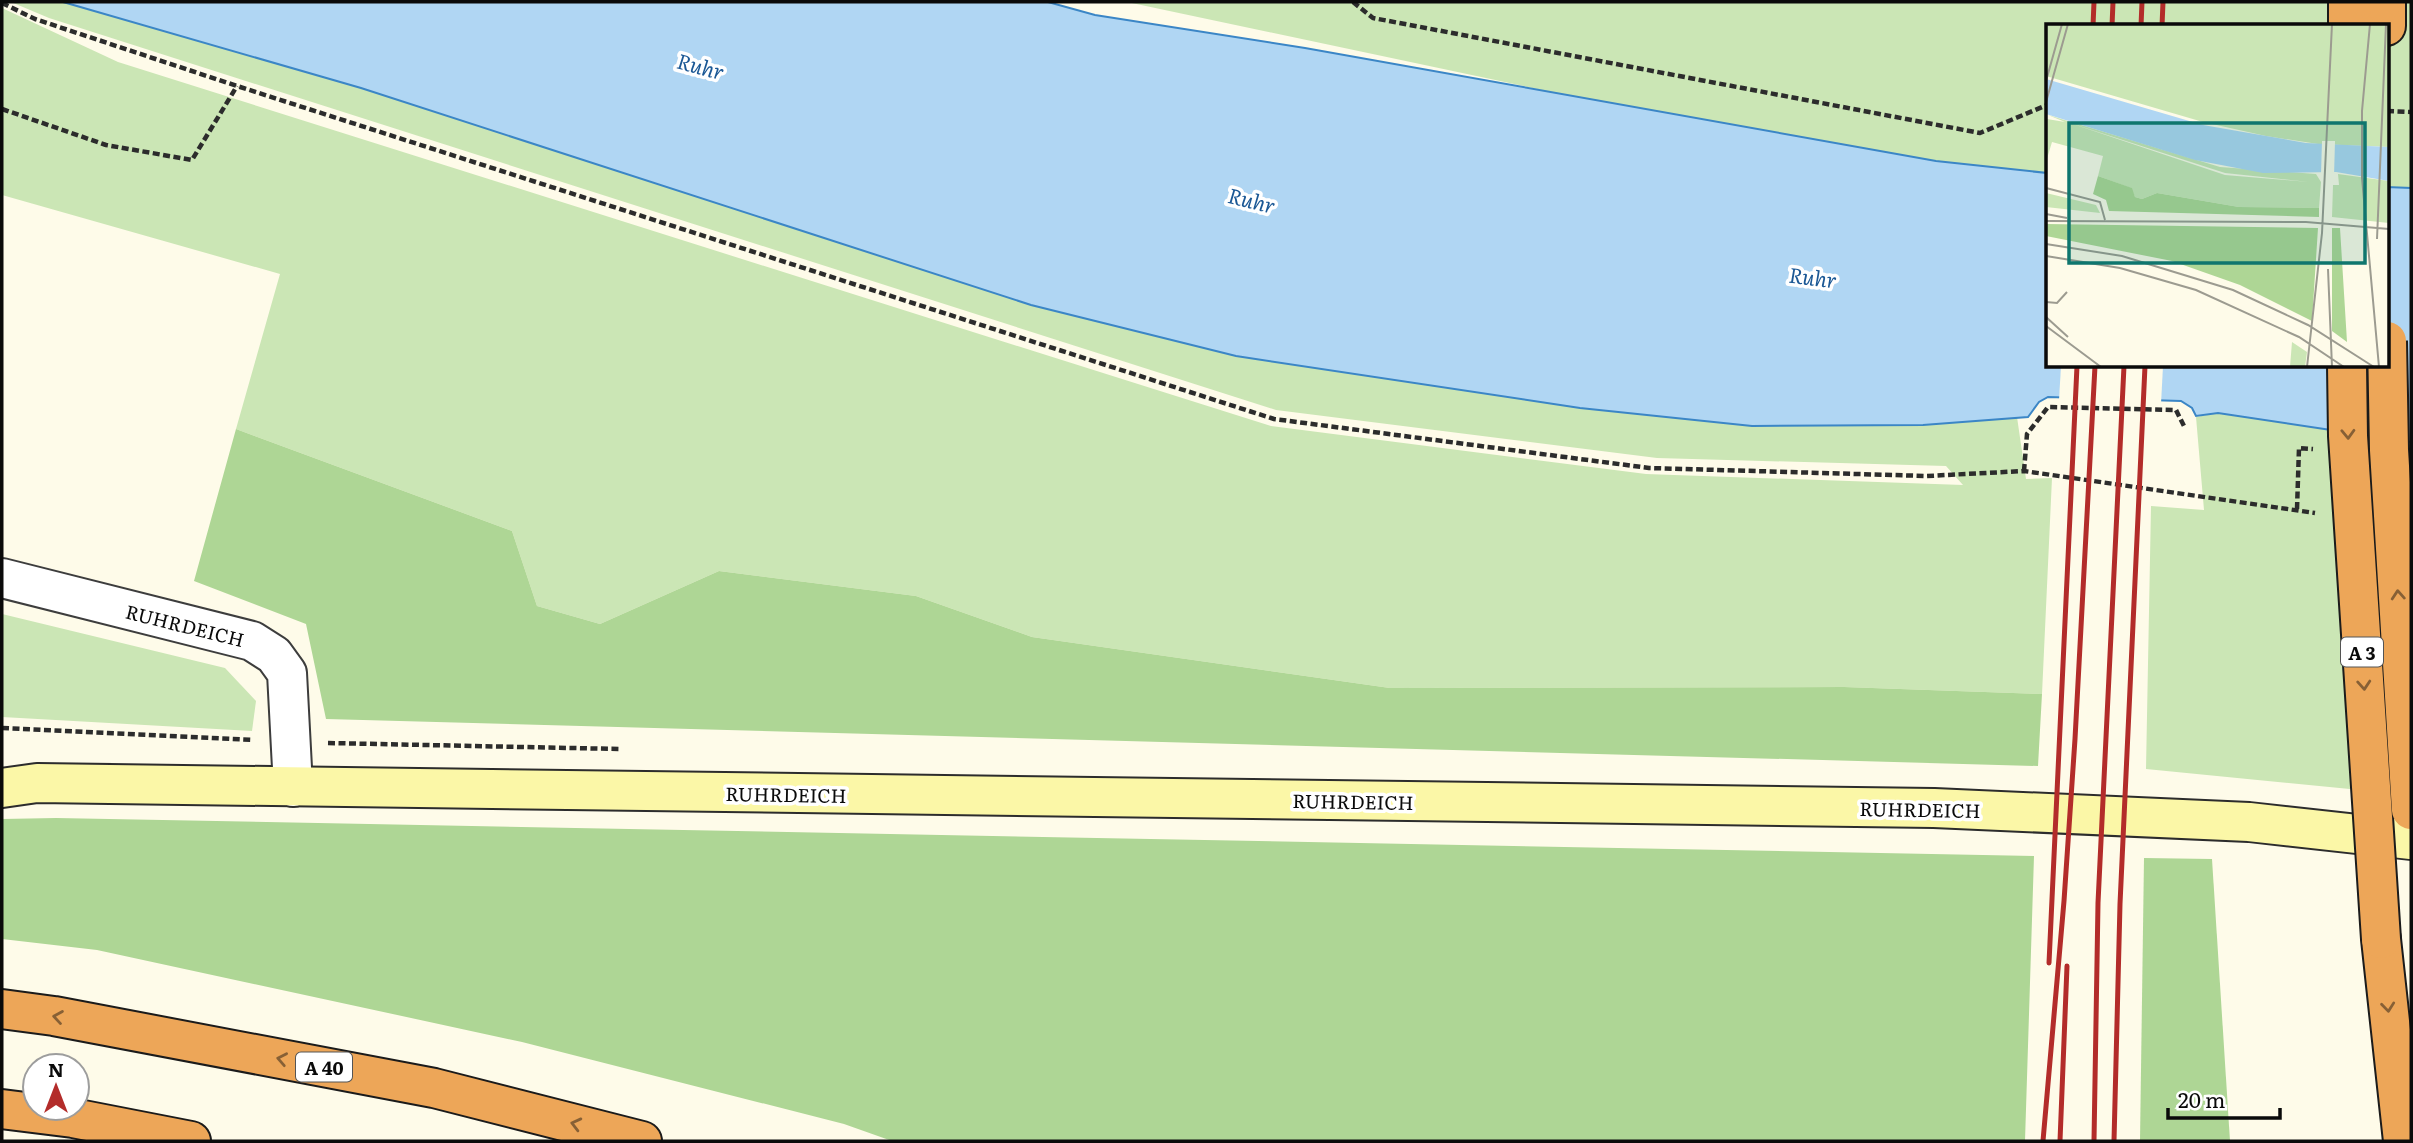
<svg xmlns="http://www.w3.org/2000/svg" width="2413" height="1143" viewBox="0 0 2413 1143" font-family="Literata,serif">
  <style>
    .green { fill: #cbe6b5 }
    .forest { fill: #aed695 }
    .water { fill: #b0d6f3; stroke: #3b86c6; stroke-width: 2 }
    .pier { fill: #fefbe9 }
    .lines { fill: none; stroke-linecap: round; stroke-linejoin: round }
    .minor-casing { stroke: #3d3d3d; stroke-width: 42 }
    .secondary-casing { stroke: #2c2c2c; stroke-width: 42 }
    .motorway-casing { stroke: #1b1b1b; stroke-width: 42 }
    .path { stroke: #2c2c2c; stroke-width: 4.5; stroke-dasharray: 7 3.5; stroke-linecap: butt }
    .minor { stroke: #fff; stroke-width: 38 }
    .secondary { stroke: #fbf7a7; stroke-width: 38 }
    .motorway { stroke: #eda658; stroke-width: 38 }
    .rail { stroke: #b32c2a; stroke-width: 5 }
    .motorway-bridge-casing { stroke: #1b1b1b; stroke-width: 42; stroke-linecap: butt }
    .motorway-bridge { stroke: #eda658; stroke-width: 38 }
    .oneway { stroke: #876035 }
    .labels { text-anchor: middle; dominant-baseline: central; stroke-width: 7; stroke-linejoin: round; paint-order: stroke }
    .shield { fill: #fff; stroke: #545454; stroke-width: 2 }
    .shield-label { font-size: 18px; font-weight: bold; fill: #0a0a0a }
    .street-label { font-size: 19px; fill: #0a0a0a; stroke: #fff }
    .water-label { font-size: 21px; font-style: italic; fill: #1b5895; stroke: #fff }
    .inset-road { fill: none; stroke: #9c9b90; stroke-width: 2 }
    .view { fill: #0f766e; fill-opacity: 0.15; stroke: #0f766e; stroke-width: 3.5 }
    .inset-edge { fill: none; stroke: #0a0a0a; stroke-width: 3.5 }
  </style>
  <rect width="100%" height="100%" fill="#fefbe9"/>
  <g class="green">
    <path d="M11 2H63L361 88 1031 305 1236 356 1580 408 1752 426 1922 425 2017 417 2026 479 2052 478 2042 694 1844 687 1390 688 1032 637 916 596 719 571 600 624 537 606 512 531 236 429 280 274 2 195V8L118 62 1271 426 1646 474 1963 485 1946 466 1657 458 1276 410 49 18Z"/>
    <path d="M1127 2H2411V188L2387 187V26H2047V173L1936 161 1608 104Z"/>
    <path d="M2218 413 2411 442V795L2146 769 2151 506 2204 510 2196 417Z"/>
    <path d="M2 614 225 668 256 701 252 731 2 717Z"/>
  </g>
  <g class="forest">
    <path d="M236 429 512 531 537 606 600 624 719 571 916 596 1032 637 1390 688 1844 687 2042 694 2038 766 326 719 306 624 194 581Z"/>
    <path d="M56 818 2034 856 2025 1141H892L844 1124 522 1042 97 950 2 939V819Z"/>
    <path d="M2144 858 2212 859 2230 1141H2140Z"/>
  </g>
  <path class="water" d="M63 2H1048L1095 15 1305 48 1936 161 2047 173V366H2387V187L2411 188V442L2218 413 2196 416 2192 408 2181 401 2048 397 2039 402 2028 417 1923 425 1752 426 1580 408 1236 356 1031 305 361 88Z"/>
  <path class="pier" d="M2061 366H2163L2161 404 2059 400Z"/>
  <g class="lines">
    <defs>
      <path id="minor" d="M2 578 252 641 274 655 287 673 293 787"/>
      <path id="secondary" d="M2 788 37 783 1934 808 2249 822 2411 840"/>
      <g id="motorway">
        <path d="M2348 26V2"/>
        <path d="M2386 26V2"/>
        <path d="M2381 939 2403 1141"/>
        <path d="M2 1009 54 1016 434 1088 642 1141"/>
        <path d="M2 1109 73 1118 191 1141"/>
      </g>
    </defs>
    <use href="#minor" class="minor-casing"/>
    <use href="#secondary" class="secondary-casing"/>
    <use href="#motorway" class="motorway-casing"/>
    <g class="path">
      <path d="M1353 2 1373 18 1980 133 2047 105"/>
      <path d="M2 3 35 19 237 86 1274 419 1649 468 1927 476 2024 471 2315 513"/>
      <path d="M2 109 106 145 192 160 237 86"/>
      <path d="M2387 111 2411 112"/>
      <path d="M2024 471 2027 434 2048 407 2176 410 2185 428"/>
      <path d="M2297 509 2299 448 2313 449"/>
      <path d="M2 728 253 740"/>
      <path d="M328 743 620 749"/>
    </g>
    <use href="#minor" class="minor"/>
    <use href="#secondary" class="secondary"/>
    <use href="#motorway" class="motorway"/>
    <g class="rail">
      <path d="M2093 26 2094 2"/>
      <path d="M2112 26 2113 2"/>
      <path d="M2141 26 2142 2"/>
      <path d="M2162 26 2163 2"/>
      <path d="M2049 963 2077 366"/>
      <path d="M2043 1141 2064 901 2075 739 2095 366"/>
      <path d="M2060 1141 2067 966"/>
      <path d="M2094 1141 2098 903 2124 366"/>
      <path d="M2114 1141 2120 904 2145 366"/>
    </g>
    <defs>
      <g id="motorway-bridge">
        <path d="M2387 341 2389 450 2411 810"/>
        <path d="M2347 366 2348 436 2381 939"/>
      </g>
    </defs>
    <use href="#motorway-bridge" class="motorway-bridge-casing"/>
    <use href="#motorway-bridge" class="motorway-bridge"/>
  </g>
  <defs><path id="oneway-chevron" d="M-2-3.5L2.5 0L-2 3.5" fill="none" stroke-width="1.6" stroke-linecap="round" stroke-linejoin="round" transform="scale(1.75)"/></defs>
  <g class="oneway">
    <use href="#oneway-chevron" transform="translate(2348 434) rotate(88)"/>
    <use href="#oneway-chevron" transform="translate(2398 595) rotate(-94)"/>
    <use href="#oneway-chevron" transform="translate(2364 685) rotate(86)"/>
    <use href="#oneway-chevron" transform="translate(2388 1007) rotate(84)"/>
    <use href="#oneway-chevron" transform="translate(58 1017) rotate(-171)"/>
    <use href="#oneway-chevron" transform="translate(282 1059) rotate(-169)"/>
    <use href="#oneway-chevron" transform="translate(576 1124) rotate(-166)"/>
  </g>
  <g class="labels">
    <g class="shield">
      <rect x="2341" y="637.5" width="42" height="29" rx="5"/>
      <rect x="296" y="1052.5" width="56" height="29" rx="5"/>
    </g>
    <g class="shield-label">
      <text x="2362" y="652">A 3</text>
      <text x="324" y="1067">A 40</text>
    </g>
    <g class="street-label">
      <text transform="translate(185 625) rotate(14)">RUHRDEICH</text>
      <text transform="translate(786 794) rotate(1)">RUHRDEICH</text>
      <text transform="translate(1353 801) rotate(1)">RUHRDEICH</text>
      <text transform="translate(1920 809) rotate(1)">RUHRDEICH</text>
    </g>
    <g class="water-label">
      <text transform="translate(701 65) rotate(15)">Ruhr</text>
      <text transform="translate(1252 199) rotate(14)">Ruhr</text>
      <text transform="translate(1813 276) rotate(7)">Ruhr</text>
    </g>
  </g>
  <g transform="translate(2046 24)">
    <rect width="343" height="343" fill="#fefbe9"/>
    <path d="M0 0H343V123L272 120 220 112 157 98 0 52ZM2 91 174 143 270 150 275 158 273 184 193 183 111 169 96 175 89 173 85 164 52 152 57 132 6 118 0 138 1 95 19 98ZM21 98 179 149 263 158 179 151ZM292 150 343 157V199L286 193 287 161H293ZM0 169 50 181 54 189 0 183ZM246 318 261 328 259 343H244Z" fill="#cbe6b5" fill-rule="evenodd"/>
    <path d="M52 152 86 164 89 173 96 175 111 169 193 183 273 184V193L63 187 60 176 47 170ZM0 200 272 204 266 297 194 261 126 237 0 212ZM286 204H294L301 318 286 307Z" fill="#aed695"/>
    <path d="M0 55 157 101 260 119 343 123V157L290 148 217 149 149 136 0 90Z" fill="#b0d6f3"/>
    <path d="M276 117H289L288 152 275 151Z" fill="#fefbe9"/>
    <path class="inset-road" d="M324 0 316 87V154L333 343M0 57 16 0M0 78 22 0M0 164 54 178 59 196M0 190 21 194M0 197 260 198 343 205M331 215 340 0M0 220 76 232 187 266 262 301 328 343M0 232 74 244 150 266 253 313 298 343M282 245 286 343M0 278 11 279 21 268M0 293 22 313M0 302 55 343M261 343 276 209 286 0"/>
    <path class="view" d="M23 99H319V239H23Z"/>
    <rect width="343" height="343" class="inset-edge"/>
  </g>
  <rect width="2413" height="1143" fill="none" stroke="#0a0a0a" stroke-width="7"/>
  <g transform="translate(56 1087)"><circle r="33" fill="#ffffff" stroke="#9d9d9d" stroke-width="2"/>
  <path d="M0-5L12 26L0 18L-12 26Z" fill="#b32c2a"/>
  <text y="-10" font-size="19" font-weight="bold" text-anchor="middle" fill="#0a0a0a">N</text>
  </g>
  <path d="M2168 1108v10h112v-10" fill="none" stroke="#0a0a0a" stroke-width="3.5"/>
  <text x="2178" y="1108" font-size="21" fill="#0a0a0a" stroke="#ffffff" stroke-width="5" paint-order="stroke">20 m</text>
</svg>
